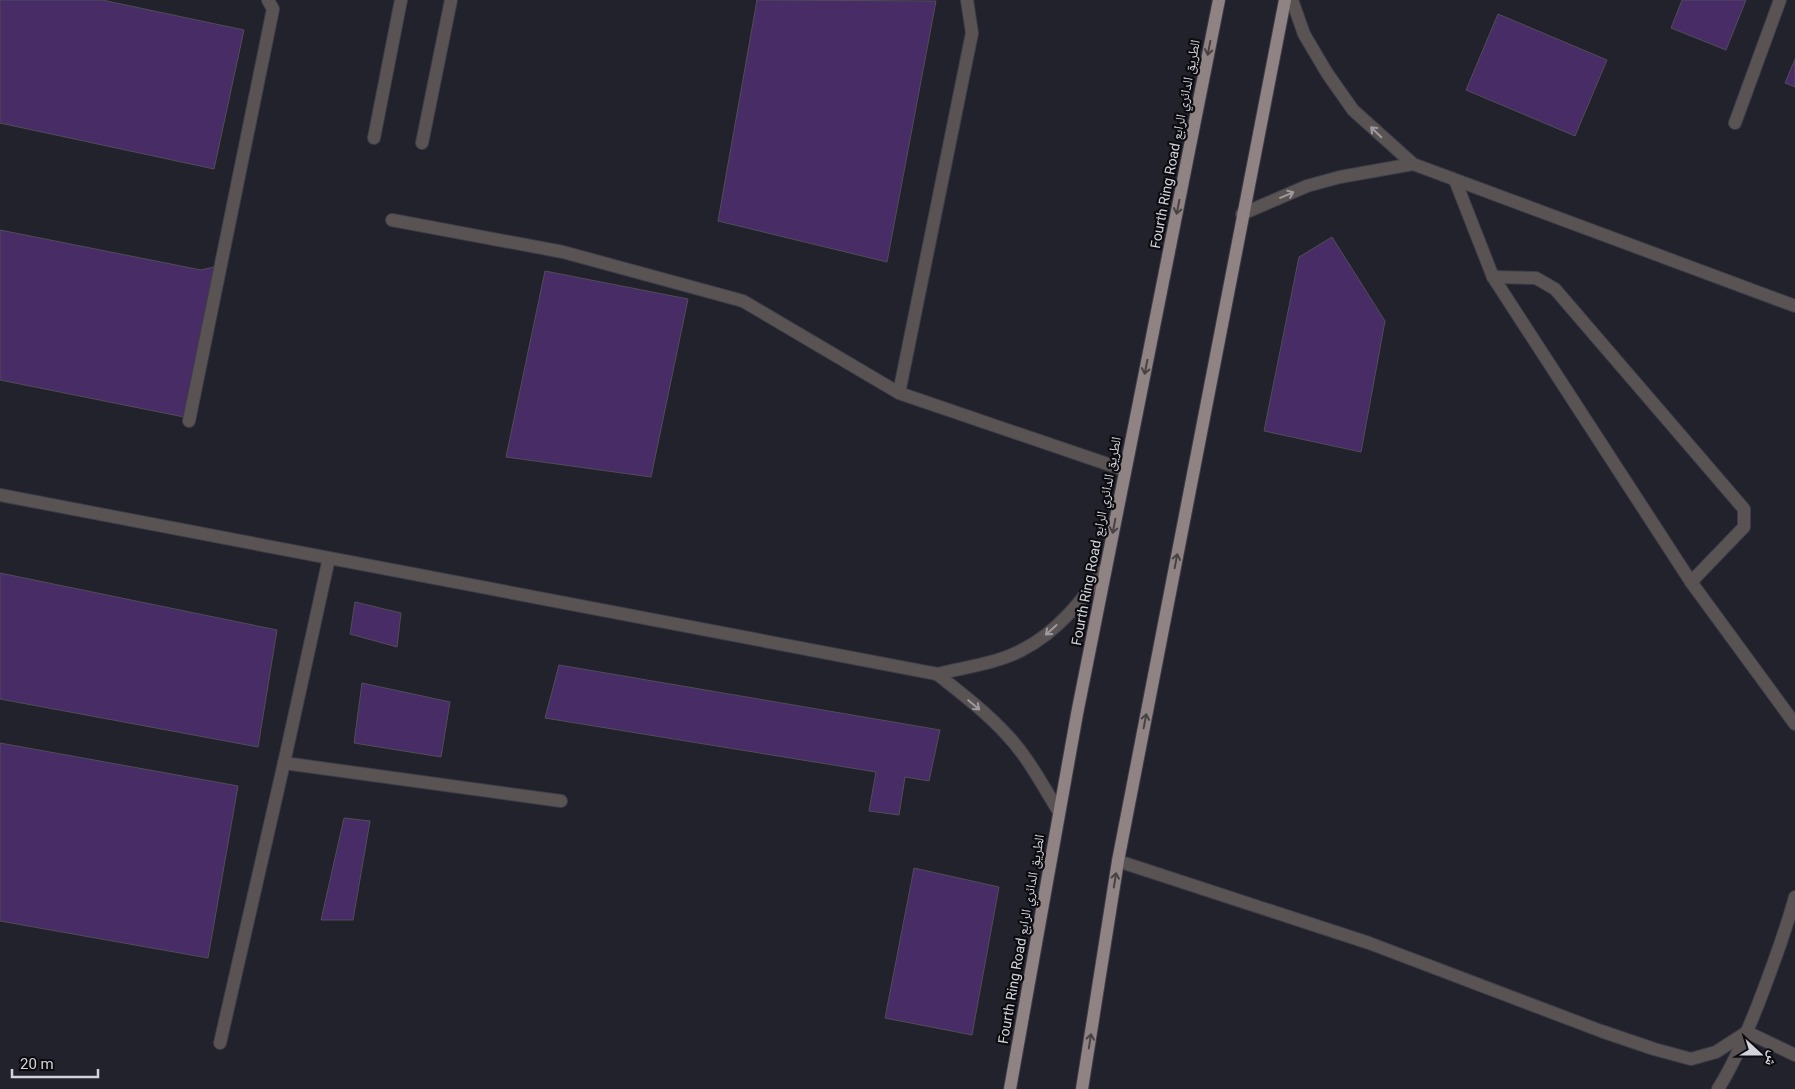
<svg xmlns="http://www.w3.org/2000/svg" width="1795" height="1089" viewBox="0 0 1795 1089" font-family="Roboto,'Noto Naskh Arabic',sans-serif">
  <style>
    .building { fill: #472c66; stroke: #514d58 }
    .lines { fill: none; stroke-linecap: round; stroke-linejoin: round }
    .minor-casing { stroke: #3e3e48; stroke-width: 14 }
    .major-casing { stroke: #3e3e48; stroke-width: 14 }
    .minor { stroke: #5a5354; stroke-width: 12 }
    .major { stroke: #8f8384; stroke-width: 12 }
    .oneway { stroke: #474244 }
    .oneway2 { stroke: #9d9a9e }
    .labels { text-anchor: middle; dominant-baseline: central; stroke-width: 4.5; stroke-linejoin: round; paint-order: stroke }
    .street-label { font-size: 14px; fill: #d3d4db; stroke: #0c0c10 }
  </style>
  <rect width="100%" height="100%" fill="#22222c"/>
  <g class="building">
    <path d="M0 0H102L244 30 214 169 0 123Z"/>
    <path d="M757 0 936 1 887 262 718 221Z"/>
    <path d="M1682 0H1746L1726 50 1671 28Z"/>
    <path d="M1498 14 1607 60 1575 136 1466 90Z"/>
    <path d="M1795 59V87L1785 83Z"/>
    <path d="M0 230 201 270 214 267 184 417 0 380Z"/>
    <path d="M1332 237 1385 321 1361 452 1264 431 1299 257Z"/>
    <path d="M545 271 688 299 651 477 506 457Z"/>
    <path d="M0 573 277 630 258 747 0 699Z"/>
    <path d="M355 602 401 613 397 647 350 634Z"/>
    <path d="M559 665 940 730 929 781 905 777 899 815 869 811 876 772 545 718Z"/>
    <path d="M362 683 450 702 441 757 354 743Z"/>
    <path d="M0 743 238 786 208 958 0 921Z"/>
    <path d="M344 818 370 821 353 920H321Z"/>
    <path d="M914 868 999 887 972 1035 885 1018Z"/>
  </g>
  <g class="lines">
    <defs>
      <g id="minor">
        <path d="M1292 0 1304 34 1327 73 1353 110 1413 164 1795 306"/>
        <path d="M1735 123 1780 0"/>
        <path d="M374 138 401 0"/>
        <path d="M422 143 451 0"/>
        <path d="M1455 180 1493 277 1691 582 1795 724"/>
        <path d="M1242 214 1307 186 1340 177 1413 164"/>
        <path d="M392 220 563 252 743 301 899 393 1125 470"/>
        <path d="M1493 277 1536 278 1555 289 1744 509V527L1691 582"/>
        <path d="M899 393 972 33 967 0"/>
        <path d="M189 421 273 9 268 0"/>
        <path d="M0 495 937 674C965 667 996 664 1022 650 1058 632 1083 599 1106 567"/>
        <path d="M937 674C961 693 986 712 1007 735 1028 757 1043 786 1059 812"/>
        <path d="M284 763 561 801"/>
        <path d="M1118 861 1369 943 1601 1031 1654 1049 1691 1059 1716 1052 1747 1032 1795 1055"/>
        <path d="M220 1043 284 763 329 558"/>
        <path d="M1718 1089C1735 1062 1747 1032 1759 1002 1772 968 1785 933 1795 897"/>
      </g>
      <g id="major">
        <path d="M1010 1089 1077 714 1219 0"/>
        <path d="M1082 1089 1118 861 1285 0"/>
      </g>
    </defs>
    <use href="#minor" class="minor-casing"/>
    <use href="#major" class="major-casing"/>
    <use href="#minor" class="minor"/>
    <use href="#major" class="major"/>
  </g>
  <defs><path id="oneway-shaft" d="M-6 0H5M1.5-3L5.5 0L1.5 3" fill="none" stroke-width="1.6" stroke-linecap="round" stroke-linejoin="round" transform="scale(1.25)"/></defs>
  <g class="oneway">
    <use href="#oneway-shaft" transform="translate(1209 48) rotate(101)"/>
    <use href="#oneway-shaft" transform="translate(1178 207) rotate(101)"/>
    <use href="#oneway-shaft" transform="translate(1146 367) rotate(101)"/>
    <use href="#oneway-shaft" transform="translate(1114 526) rotate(101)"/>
    <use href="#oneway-shaft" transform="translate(1176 561) rotate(-79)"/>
    <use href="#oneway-shaft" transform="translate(1145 721) rotate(-79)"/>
    <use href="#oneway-shaft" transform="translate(1115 880) rotate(-81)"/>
    <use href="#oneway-shaft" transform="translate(1090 1041) rotate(-81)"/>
  </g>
  <g class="oneway2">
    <use href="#oneway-shaft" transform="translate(1376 132) rotate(-136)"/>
    <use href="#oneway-shaft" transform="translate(1287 195) rotate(-23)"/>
    <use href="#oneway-shaft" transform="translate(1051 630) rotate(138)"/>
    <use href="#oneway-shaft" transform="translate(974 705) rotate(40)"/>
  </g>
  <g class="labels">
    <g class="street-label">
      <text transform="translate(1175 144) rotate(-79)">Fourth Ring Road الطريق الدائري الرابع</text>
      <text transform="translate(1096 541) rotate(-79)">Fourth Ring Road الطريق الدائري الرابع</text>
      <text transform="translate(1021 939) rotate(-80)">Fourth Ring Road الطريق الدائري الرابع</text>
    </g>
  </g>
  <g transform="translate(1760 1054) rotate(111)" stroke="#0c0c10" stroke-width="4" paint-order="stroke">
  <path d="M0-4L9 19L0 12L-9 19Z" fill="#d3d4db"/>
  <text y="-8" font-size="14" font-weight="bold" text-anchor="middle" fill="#d3d4db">ش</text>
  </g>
  <path d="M12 1069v8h86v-8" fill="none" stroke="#d3d4db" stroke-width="2.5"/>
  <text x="20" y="1069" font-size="15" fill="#d3d4db" stroke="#0c0c10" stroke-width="4" paint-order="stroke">20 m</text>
</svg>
